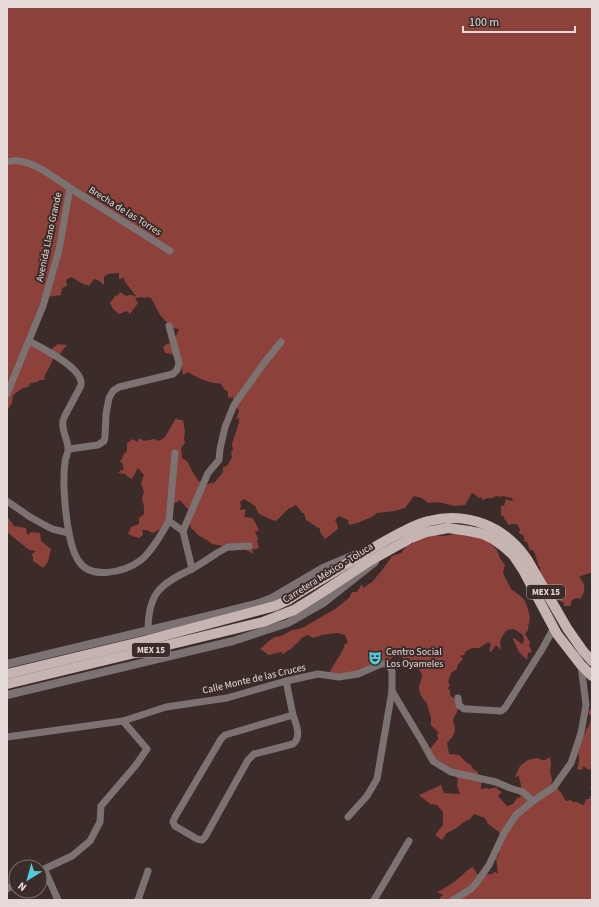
<svg xmlns="http://www.w3.org/2000/svg" width="599" height="907" viewBox="0 0 599 907" font-family="'Source Sans 3',sans-serif">
  <style>
    .forest { fill: #8c413b }
    .lines { fill: none; stroke-linecap: round; stroke-linejoin: round }
    .minor { stroke: #7b7271; stroke-width: 7 }
    .tertiary { stroke: #7b7271; stroke-width: 8 }
    .primary { stroke: #c6b4b1; stroke-width: 10 }
    .labels { text-anchor: middle; dominant-baseline: central; stroke-width: 4; stroke-linejoin: round; paint-order: stroke }
    .shield { fill: #3b2b29; stroke: #b2a6a4; stroke-width: 1 }
    .shield-label { font-size: 9px; font-weight: bold; fill: #e5dad8 }
    .street-label { font-size: 10px; fill: #e5dad8; stroke: #3b2b29 }
    .poi-label { font-size: 10px; fill: #e5dad8; stroke: #3b2b29; text-anchor: start }
  </style>
  <rect width="100%" height="100%" fill="#3b2b29"/>
  <g class="forest">
    <path d="M7 7H592V574L589 573 579 577C586 582 586 593 580 599L576 598 572 600 570 606H564V603C550 597 540 582 540 567L538 566V564L534 551 529 549 528 543 524 541V536L519 533 520 529 519 528 517 524H512L508 525 506 520 504 519V517L501 515V505L505 507 504 505 506 499 511 501 513 500 512 498 502 496 500 497 496 496 493 498H488L482 500 481 497 478 498 477 496 472 493 465 505C462 505 458 506 455 506 445 504 438 501 428 503L422 498 414 496 405 508 395 511 377 513 372 517 357 523 349 525 348 520 339 516 335 520 337 524 338 529 325 539 320 532V529L306 520 304 513H302L297 506 295 505 293 507 289 508 276 521 272 520 259 514 255 506 244 499 240 502 241 506 240 510 246 509 244 517 253 518 259 530 255 532 258 539 257 541 259 548 252 550 254 554 244 549 230 551 223 546 212 544 207 540 198 535 190 527 191 513C188 509 184 505 180 500L170 506 164 527 153 533 146 530H142L143 535 139 538 132 536 128 534 131 527 139 524V518L144 514V507L142 498 144 492 141 483 144 475 138 468 132 479 128 477 125 474 118 473 120 471 124 469 122 463 120 462 124 454 127 451V443L133 439 137 442 140 438 144 441 154 439 159 441 165 437 176 418 179 420H183L185 431 184 439 185 443 181 448 182 458 188 462 192 471 198 480 202 484 207 485 210 483H214L223 472V467L227 466 232 457 231 452 233 450 232 444 239 422V418L236 419 239 411 233 400V397L228 398V392L224 389 221 384C218 383 216 383 214 383 208 382 193 376 188 372L183 375 181 363 172 354 165 353 163 347 168 343 170 344 175 343 174 338 177 334 179 329 172 328 160 315 151 298 147 297 145 298 141 297 135 298 138 303 130 314 127 311 119 314 113 309 110 303 115 296 118 295 120 292 126 296 130 295 136 296 125 282 124 278 119 279V273L108 274 104 277V285L98 280 94 279 89 286 88 285C82 285 77 280 71 277L66 280 67 286 62 288 61 295 47 297 28 334 27 338 50 350 58 344 67 345 58 356H55C52 360 52 362 50 366 47 372 45 373 44 380H39L38 382 31 383 28 387 23 388 13 395 12 403 7 411Z"/>
    <path d="M7 516 14 526 26 528 27 535 32 532 40 533 41 541 51 549 48 562 43 568 33 561V556L31 555 36 551 29 550 7 532Z"/>
    <path d="M462 532 487 540 497 550 500 558 505 565 503 573 511 589 523 598 527 606 530 618 528 627V630L525 634 530 642 529 645 532 652 528 653 527 660 519 652 513 639 514 638 522 644 524 641 523 635 514 629 507 630C501 638 499 639 501 650L496 645 491 652 489 651 491 644 488 642 479 648H472L466 651 464 655 460 656 463 659 457 666V669L451 673 448 682 450 684 448 689 450 690V695L456 700 459 707 453 720C456 731 456 734 447 743L449 754 459 755 467 763 471 765 473 769 478 772V777L484 778 481 785V789L487 788 489 789 497 787V789L502 792 498 796 507 806 513 804 517 798 521 797 519 793C523 783 520 785 519 776L515 777 520 766 528 760 537 758 542 760H545L550 757 551 764 550 771 552 780 551 786C558 787 562 793 565 800L567 801 571 800 573 802H576L584 805 586 799H589L592 793 590 788 592 786V900H441L439 899 443 895 437 892C450 886 459 878 469 869L471 868 472 866 478 875 492 874 494 872 498 873 496 858 498 857 502 838 499 832 488 824 485 818 474 814 470 819 464 822 455 829 447 833 442 840 435 835 443 825V812L437 805 430 804 419 795 441 785 444 793 460 794 457 786 458 779C455 776 451 773 448 769 444 764 441 760 435 759L429 750 438 739 437 734 439 733 431 725V718L428 708 427 703C423 700 418 692 419 686 420 683 422 679 422 676 422 669 412 665 409 658L404 660 401 656V653L392 657 390 661 384 666 373 670 331 675 330 671 343 650 345 644 348 643 345 635 337 633 322 635 313 638 308 635 303 637 292 648 283 654 281 652 269 655 260 649 270 640 275 637 281 636 292 630 299 629 304 627 335 609 349 598 352 592H357L362 584 363 588 372 582 383 569 392 556 401 553 407 545 412 544 417 540 433 533C441 539 453 534 462 532Z"/>
    <path d="M592 703V768L589 770 583 766 582 770 577 769C580 760 580 756 576 749L586 732V730L589 726 591 717 588 712 590 710Z"/>
  </g>
  <g class="lines">
    <g class="minor">
      <path d="M7 162C27 155 53 177 70 188L59 250 43 306 7 394"/>
      <path d="M70 188 170 251"/>
      <path d="M29 341C42 348 84 368 81 385 77 394 72 402 68 410 66 413 64 417 63 421 61 431 69 441 68 450 68 454 65 458 65 462 62 484 66 541 78 560 90 581 125 572 141 560 153 550 161 534 169 521L183 531 192 569C160 584 148 593 148 631"/>
      <path d="M69 449 98 445 104 441 105 437 106 414 109 398 113 391 119 387 173 374 177 370 179 363 169 326"/>
      <path d="M7 501 30 517 52 529 69 533"/>
      <path d="M169 521 175 453"/>
      <path d="M183 531 208 473 219 460 220 449 225 427 234 405 264 363 281 342"/>
      <path d="M192 569 205 561 217 553 228 547 249 546"/>
      <path d="M286 681 293 715 225 735 221 739 175 817 173 822 175 826 197 839 202 840 205 837 248 760 254 754 293 744C302 737 296 724 293 715"/>
      <path d="M392 691 423 743 433 761 451 772 496 782 510 788 523 792 533 801"/>
      <path d="M458 698 459 705 464 709H467L501 711 505 708 541 651 554 628"/>
      <path d="M7 737 123 721 166 707 227 698 286 681 318 674 339 677 358 674 381 664H387L392 670V691L377 779 367 796 348 817"/>
      <path d="M7 889 16 883"/>
      <path d="M58 900 46 873 42 870 72 856 90 841 100 822 101 806 136 765 147 749 123 721"/>
      <path d="M138 900 148 871"/>
      <path d="M374 900 409 841"/>
      <path d="M453 900 471 889 477 882 489 865 504 833 516 815 533 801 554 787 571 763 581 733 586 705 581 665"/>
    </g>
    <g class="tertiary">
      <path d="M7 664 216 614 259 603 272 598 323 568 354 555"/>
      <path d="M7 695 233 641 288 623 323 603 375 562"/>
    </g>
    <g class="primary">
      <path d="M7 674 148 640 275 606 288 600C306 588 325 578 343 566 363 554 382 542 404 531 412 527 420 523 429 521 468 511 505 527 527 559L567 628 583 651 592 661"/>
      <path d="M7 684 263 622 294 610 315 597 368 562 411 538 426 532 448 528 469 531 483 534 493 539 504 547 513 555 523 570 532 587 557 634 581 665 592 676"/>
    </g>
  </g>
  <defs>
    <symbol id="theatre-bare" viewBox="-9 -9 18 18"><path d="M-5-5.5Q0-4 5-5.5V0Q5 5 0 6Q-5 5-5 0ZM-3.3-2.5H-1v1.5H-3.3ZM1-2.5H3.3v1.5H1ZM-2.8 1Q0 5.5 2.8 1Z" fill="#52cbd9" stroke="#3b2b29" stroke-width="2.5" paint-order="stroke"/></symbol>
  </defs>
  <g fill-rule="evenodd">
    <use href="#theatre-bare" x="365" y="648" width="20" height="20"/>
  </g>
  <g class="labels">
    <g class="shield">
      <rect x="527" y="585" width="38" height="14" rx="3"/>
      <rect x="132" y="643" width="38" height="14" rx="3"/>
    </g>
    <g class="shield-label">
      <text x="546" y="592">MEX 15</text>
      <text x="151" y="650">MEX 15</text>
    </g>
    <g class="street-label">
      <text transform="translate(125 211) rotate(32)">Brecha de las Torres</text>
      <text transform="translate(49 237) rotate(-78)">Avenida Llano Grande</text>
      <text transform="translate(328 573) rotate(-32)">Carretera México - Toluca</text>
      <text transform="translate(254 679) rotate(-13)">Calle Monte de las Cruces</text>
    </g>
    <g class="poi-label">
      <text x="386" y="652">Centro Social<tspan x="386" dy="12">Los Oyameles</tspan></text>
    </g>
  </g>
  <rect width="599" height="907" fill="none" stroke="#e5dad8" stroke-width="16"/>
  <g transform="translate(28 879) rotate(217)"><circle r="19" fill="#3b2b29" stroke="#7f716f"/>
  <path d="M0-3L7 15L0 10L-7 15Z" fill="#52cbd9"/>
  <text y="-6" font-size="11" font-weight="bold" text-anchor="middle" fill="#e5dad8">N</text>
  </g>
  <path d="M463 26v6h112v-6" fill="none" stroke="#e5dad8" stroke-width="2"/>
  <text x="469" y="26" font-size="12" fill="#e5dad8" stroke="#3b2b29" stroke-width="3" paint-order="stroke">100 m</text>
</svg>
